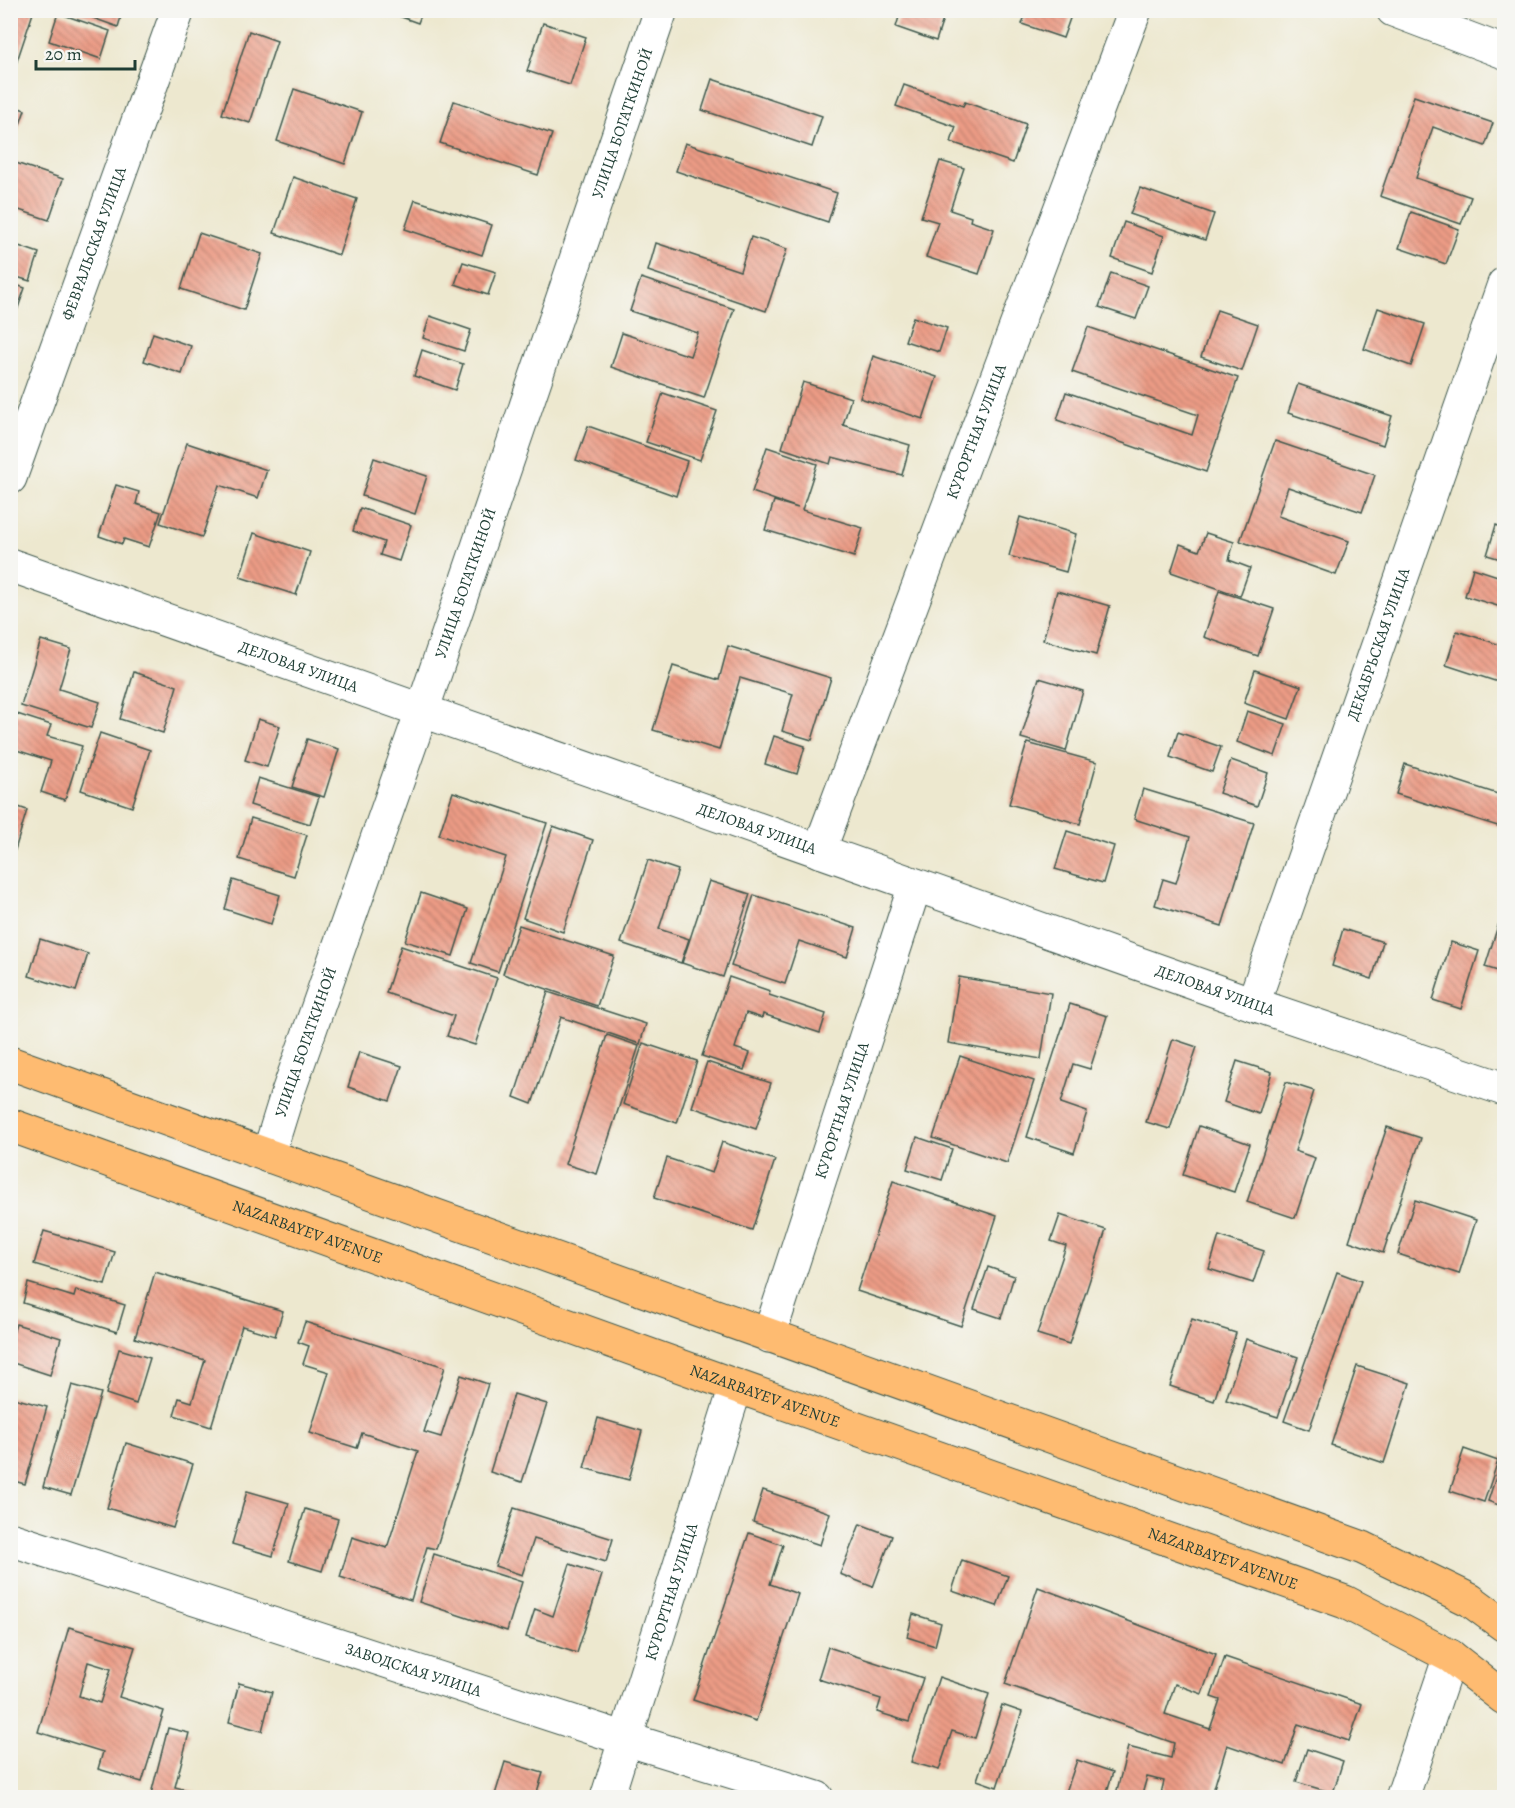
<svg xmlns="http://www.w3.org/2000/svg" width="1515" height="1808" viewBox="0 0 1515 1808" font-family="Alegreya,serif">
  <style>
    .building { fill: url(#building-back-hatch); fill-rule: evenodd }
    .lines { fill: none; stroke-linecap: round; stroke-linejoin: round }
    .minor-casing { stroke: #3e574b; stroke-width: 35 }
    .tertiary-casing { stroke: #3e574b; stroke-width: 35 }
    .primary-casing { stroke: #3e574b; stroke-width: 35 }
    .minor { stroke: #fff; stroke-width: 33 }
    .tertiary { stroke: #fff; stroke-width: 33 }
    .primary { stroke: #febb71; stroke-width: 33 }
    .labels { text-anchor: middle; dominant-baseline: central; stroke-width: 6; stroke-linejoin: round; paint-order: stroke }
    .street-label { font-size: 16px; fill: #1f3d34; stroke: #f6f6f2 }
  </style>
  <defs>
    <pattern id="building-back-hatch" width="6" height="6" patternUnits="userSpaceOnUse" patternTransform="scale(1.5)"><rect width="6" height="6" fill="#ec9b85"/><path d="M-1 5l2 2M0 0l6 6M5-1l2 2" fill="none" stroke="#bf806e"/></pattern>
  </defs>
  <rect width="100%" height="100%" fill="#f6f6f2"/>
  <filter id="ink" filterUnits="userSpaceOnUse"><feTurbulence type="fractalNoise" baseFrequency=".0167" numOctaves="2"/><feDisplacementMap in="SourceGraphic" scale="12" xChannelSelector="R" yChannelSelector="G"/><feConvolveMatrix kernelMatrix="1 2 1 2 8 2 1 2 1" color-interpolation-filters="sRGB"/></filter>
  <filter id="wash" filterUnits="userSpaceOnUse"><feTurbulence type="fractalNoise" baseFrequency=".008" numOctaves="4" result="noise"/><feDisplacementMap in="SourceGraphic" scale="24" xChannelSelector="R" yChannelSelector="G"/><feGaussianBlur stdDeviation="1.35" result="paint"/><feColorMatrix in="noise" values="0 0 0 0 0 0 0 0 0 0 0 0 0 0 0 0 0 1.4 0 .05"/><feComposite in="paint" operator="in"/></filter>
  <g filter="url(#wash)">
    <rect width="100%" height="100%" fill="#ede8cf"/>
    <g id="blocks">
      <g class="building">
        <path d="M10 10H34L15 67 10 66Z"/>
        <path d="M71 10H123L118 27Z"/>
        <path d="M382 10H423L418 23Z"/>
        <path d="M901 10H946L936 41 896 27Z"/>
        <path d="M1027 10H1073L1063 38 1022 24Z"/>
        <path d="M58 13 110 31 101 59 49 41Z"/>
        <path d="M543 23 586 37 570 85 527 71Z"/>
        <path d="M249 31 277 41 250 123 222 114Z"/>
        <path d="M712 79 822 116 812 147 702 110Z"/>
        <path d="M904 85 963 106 965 102 1026 124 1013 163 951 142 956 127 896 106Z"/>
        <path d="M294 89 362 112 345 164 277 141Z"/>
        <path d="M1414 96 1493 123 1485 146 1433 127 1416 178 1471 197 1461 224 1380 196Z"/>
        <path d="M454 101 552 134 538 175 440 143Z"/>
        <path d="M10 105 25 110 14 141 10 140Z"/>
        <path d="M685 143 837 193 828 222 676 171Z"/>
        <path d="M10 161 63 179 49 220 10 207Z"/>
        <path d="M940 161 964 168 950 210 971 217 970 221 994 229 979 274 926 257 938 222 921 217Z"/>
        <path d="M293 177 357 199 339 255 274 233Z"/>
        <path d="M1140 188 1214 214 1205 240 1130 214Z"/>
        <path d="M415 200 492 225 482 255 405 229Z"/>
        <path d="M1411 212 1459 229 1446 264 1399 248Z"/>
        <path d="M1124 222 1164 236 1152 272 1112 258Z"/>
        <path d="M199 233 262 254 244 310 181 289Z"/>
        <path d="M751 237 787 249 766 311 648 271 656 243 740 271Z"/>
        <path d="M10 243 39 253 30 281 10 275Z"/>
        <path d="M463 262 496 272 488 295 455 284Z"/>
        <path d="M1111 273 1148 286 1136 319 1099 307Z"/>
        <path d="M641 278 734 309 704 398 611 367 622 333 690 356 698 333 630 311Z"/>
        <path d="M10 283 25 288 13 322 10 321Z"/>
        <path d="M1378 308 1425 324 1411 366 1364 349Z"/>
        <path d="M1217 310 1258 324 1242 371 1201 357Z"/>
        <path d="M430 316 471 330 464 351 423 338Z"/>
        <path d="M913 317 947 328 939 352 905 341Z"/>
        <path d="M1088 327 1238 378 1206 472 1057 420 1066 392 1192 435 1198 415 1072 372Z"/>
        <path d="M153 333 191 346 182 374 144 361Z"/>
        <path d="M422 350 463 364 455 390 414 376Z"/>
        <path d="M873 356 937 377 923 419 860 398Z"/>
        <path d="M803 382 851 398 843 425 910 445 902 475 832 457 830 464 782 448Z"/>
        <path d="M1298 384 1392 416 1383 445 1288 413Z"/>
        <path d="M663 393 717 411 700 460 646 442Z"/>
        <path d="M588 426 687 461 676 496 576 460Z"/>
        <path d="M1275 441 1375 475 1362 512 1288 487 1278 516 1349 541 1336 575 1240 541Z"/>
        <path d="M187 443 267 470 258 498 219 485 202 537 160 523Z"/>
        <path d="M767 447 817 464 802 510 863 528 854 557 765 530 774 501 798 508 752 492Z"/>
        <path d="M374 458 427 476 415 514 362 496Z"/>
        <path d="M116 485 139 492 136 504 161 512 149 547 124 539 122 544 99 536Z"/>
        <path d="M360 508 411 525 399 561 380 555 384 542 353 531Z"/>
        <path d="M1020 517 1076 534 1066 572 1009 556Z"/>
        <path d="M1496 525 1504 528V560L1487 555Z"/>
        <path d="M254 533 310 552 296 595 240 577Z"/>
        <path d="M1206 533 1234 542 1229 560 1250 568 1240 596 1171 572 1180 544 1199 551Z"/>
        <path d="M1473 568 1504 578V608L1465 596Z"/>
        <path d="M1057 591 1110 606 1096 655 1043 640Z"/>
        <path d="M1219 591 1274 609 1258 656 1204 637Z"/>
        <path d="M1457 631 1504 646V684L1446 665Z"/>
        <path d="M41 640 71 649 59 689 100 702 91 728 21 706Z"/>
        <path d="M728 646 831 678 812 740 782 731 793 694 740 678 719 750 653 730 673 666 719 680Z"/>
        <path d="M1255 670 1301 686 1289 719 1244 703Z"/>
        <path d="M134 672 177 686 163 733 120 719Z"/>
        <path d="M1039 678 1083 691 1066 751 1021 738Z"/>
        <path d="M1247 711 1286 724 1275 756 1237 742Z"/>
        <path d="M14 713 51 725 47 736 82 746 65 800 41 792 51 761 10 748V723Z"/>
        <path d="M258 719 280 726 267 767 245 760Z"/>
        <path d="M1178 732 1221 747 1212 772 1170 757Z"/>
        <path d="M100 733 150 750 132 807 81 790Z"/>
        <path d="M774 736 805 746 797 774 765 764Z"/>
        <path d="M307 739 339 749 324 797 292 787Z"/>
        <path d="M1027 743 1097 762 1080 824 1009 804Z"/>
        <path d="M1231 760 1268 773 1257 806 1219 793Z"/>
        <path d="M1405 764 1504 796V828L1396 794Z"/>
        <path d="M258 778 319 797 310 824 250 805Z"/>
        <path d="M1143 789 1254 823 1222 926 1155 905 1163 879 1176 883 1190 837 1134 819Z"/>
        <path d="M453 792 547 823 498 972 471 963 506 857 439 835Z"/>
        <path d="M10 804 27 810 15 850 10 848Z"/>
        <path d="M251 818 307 835 294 876 239 859Z"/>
        <path d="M553 826 593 840 563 932 523 918Z"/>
        <path d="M1067 831 1114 846 1103 883 1055 869Z"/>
        <path d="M648 860 678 870 659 929 689 939 681 963 621 943Z"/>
        <path d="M233 880 280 895 271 924 225 909Z"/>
        <path d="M709 881 750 894 723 977 682 963Z"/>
        <path d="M421 893 468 909 453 956 405 941Z"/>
        <path d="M754 895 856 928 847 957 799 941 785 984 731 966Z"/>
        <path d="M1502 913H1504V973L1485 967Z"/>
        <path d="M519 925 614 956 597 1006 503 974Z"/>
        <path d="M1343 929 1383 942 1372 979 1332 966Z"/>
        <path d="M40 939 88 954 76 991 29 976Z"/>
        <path d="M1451 942 1479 951 1461 1009 1433 1000Z"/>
        <path d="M401 946 497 978 475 1045 447 1036 454 1016 386 993Z"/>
        <path d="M729 977 770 991 769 995 826 1014 820 1033 763 1014 762 1018 746 1013 735 1048 750 1053 744 1070 702 1056Z"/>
        <path d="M959 977 1051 993 1041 1059 948 1043Z"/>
        <path d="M548 992 646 1024 640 1044 561 1017 532 1104 514 1097Z"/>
        <path d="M1070 1004 1107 1016 1090 1069 1073 1064 1061 1103 1087 1112 1074 1153 1027 1137Z"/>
        <path d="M607 1035 639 1046 597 1174 565 1164Z"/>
        <path d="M1173 1039 1197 1047 1170 1129 1146 1122Z"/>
        <path d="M643 1043 697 1061 677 1123 623 1104Z"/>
        <path d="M359 1052 402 1066 390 1101 348 1087Z"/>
        <path d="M960 1056 1034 1081 1007 1163 933 1138Z"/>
        <path d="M1237 1061 1272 1072 1259 1114 1224 1102Z"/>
        <path d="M707 1062 771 1083 756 1129 692 1107Z"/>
        <path d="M1286 1082 1314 1091 1295 1151 1315 1158 1295 1218 1247 1202Z"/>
        <path d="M1199 1126 1250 1144 1234 1192 1183 1175Z"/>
        <path d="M1387 1127 1421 1138 1383 1253 1349 1241Z"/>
        <path d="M917 1137 952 1149 942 1180 907 1169Z"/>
        <path d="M722 1142 775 1160 752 1230 654 1198 667 1158 712 1173Z"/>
        <path d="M893 1181 997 1216 961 1326 857 1291Z"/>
        <path d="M1415 1200 1476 1220 1459 1274 1398 1254Z"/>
        <path d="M1060 1215 1106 1230 1069 1344 1037 1334 1066 1246 1051 1241Z"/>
        <path d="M44 1231 115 1252 105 1285 34 1264Z"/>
        <path d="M1219 1236 1264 1251 1253 1283 1209 1269Z"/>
        <path d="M988 1267 1014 1276 1001 1318 974 1309Z"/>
        <path d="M155 1272 283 1311 275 1336 242 1326 211 1427 174 1415 179 1398 192 1402 205 1360 135 1338Z"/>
        <path d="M1337 1272 1361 1281 1309 1430 1284 1421Z"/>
        <path d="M28 1283 74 1297 76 1290 125 1305 117 1332 23 1303Z"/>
        <path d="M1192 1319 1236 1333 1214 1401 1170 1386Z"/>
        <path d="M305 1322 445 1367 424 1432 441 1437 461 1375 488 1384 436 1549 427 1547 411 1600 340 1577 352 1537 387 1548 418 1451 362 1433 357 1448 310 1433 329 1372 303 1364 309 1346 298 1342Z"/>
        <path d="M16 1324 61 1338 50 1375 10 1362V1343Z"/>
        <path d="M1246 1339 1298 1357 1278 1417 1226 1400Z"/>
        <path d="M119 1349 150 1358 136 1404 106 1394Z"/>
        <path d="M1357 1366 1410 1383 1384 1463 1331 1445Z"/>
        <path d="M72 1385 101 1393 71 1495 43 1487Z"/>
        <path d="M514 1394 547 1404 522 1482 490 1472Z"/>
        <path d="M10 1397 47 1407 25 1484 10 1480Z"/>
        <path d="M598 1418 642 1431 629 1480 584 1468Z"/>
        <path d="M126 1443 193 1464 173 1528 107 1508Z"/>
        <path d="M1464 1449 1498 1461 1484 1502 1450 1491Z"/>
        <path d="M1504 1452V1507L1488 1501Z"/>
        <path d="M763 1490 830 1513 820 1545 753 1522Z"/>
        <path d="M247 1491 289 1503 273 1556 232 1544Z"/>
        <path d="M514 1508 613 1539 606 1562 534 1539 522 1575 495 1566Z"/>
        <path d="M305 1509 338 1519 322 1571 289 1561Z"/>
        <path d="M860 1524 892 1536 873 1587 840 1574Z"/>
        <path d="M749 1533 783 1545 770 1584 798 1594 756 1721 693 1700Z"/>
        <path d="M434 1554 522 1582 507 1631 419 1602Z"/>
        <path d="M962 1560 1008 1576 997 1606 952 1591Z"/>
        <path d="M570 1564 602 1575 577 1653 526 1637 535 1609 553 1616Z"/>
        <path d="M1038 1587 1216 1654 1202 1694 1175 1684 1165 1714 1210 1729 1220 1700 1211 1697 1225 1657 1362 1704 1349 1741 1298 1724 1285 1765 1227 1745 1211 1798H1160L1164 1781 1147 1777 1141 1798H1115L1128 1747 1171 1758 1174 1743 1005 1684Z"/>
        <path d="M913 1614 941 1623 935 1646 907 1637Z"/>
        <path d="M69 1627 135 1647 119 1697 164 1711 142 1782 98 1769 103 1752 38 1732ZM88 1662 111 1669 100 1703 79 1696Z"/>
        <path d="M828 1647 923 1678 909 1722 877 1712 881 1699 818 1679Z"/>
        <path d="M939 1677 989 1694 975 1738 952 1731 939 1770 911 1762Z"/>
        <path d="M239 1683 272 1692 262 1731 229 1722Z"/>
        <path d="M1002 1705 1022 1712 997 1787 977 1780Z"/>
        <path d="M168 1728 189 1733 175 1787 195 1792 193 1798H150Z"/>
        <path d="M1307 1749 1343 1761 1333 1793 1296 1782Z"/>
        <path d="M1077 1760 1113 1772 1105 1798H1064Z"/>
        <path d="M505 1762 543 1773 535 1798H494Z"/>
      </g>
    </g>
  </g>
  <g filter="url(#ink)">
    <use href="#blocks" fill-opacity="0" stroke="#3e574b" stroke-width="1.5"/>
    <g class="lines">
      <defs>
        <g id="minor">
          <path d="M1393 10 1504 52"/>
          <path id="s1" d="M10 565 1253 1004 1504 1089"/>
          <path id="s2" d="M819 851 1135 10"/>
          <path id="s3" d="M1253 1004 1504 284"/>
          <path id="s4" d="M268 1156 286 1098 422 711 661 10"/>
          <path id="s5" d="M769 1336 915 885"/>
          <path id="s6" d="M10 1539 626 1739 817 1798"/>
          <path id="s7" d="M607 1798 736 1386"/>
          <path d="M1402 1798 1450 1656"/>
        </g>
        <g id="tertiary">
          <path id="s8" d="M10 478 178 10"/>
        </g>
        <g id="primary">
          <path d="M10 1063 1363 1548 1470 1600 1504 1625"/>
          <path id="s9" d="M10 1125 736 1386 1345 1602 1450 1656 1504 1698"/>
        </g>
      </defs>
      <use href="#minor" class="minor-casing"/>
      <use href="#tertiary" class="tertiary-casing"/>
      <use href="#primary" class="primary-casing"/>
      <use href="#minor" class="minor"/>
      <use href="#tertiary" class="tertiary"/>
      <use href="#primary" class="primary"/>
    </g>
  </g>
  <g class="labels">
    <g class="street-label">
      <text stroke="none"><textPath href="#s4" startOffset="1092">УЛИЦА БОГАТКИНОЙ</textPath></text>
      <text stroke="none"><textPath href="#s8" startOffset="249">ФЕВРАЛЬСКАЯ УЛИЦА</textPath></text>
      <text stroke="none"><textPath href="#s2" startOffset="448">КУРОРТНАЯ УЛИЦА</textPath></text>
      <text stroke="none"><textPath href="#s4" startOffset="606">УЛИЦА БОГАТКИНОЙ</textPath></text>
      <text stroke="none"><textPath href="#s3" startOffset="381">ДЕКАБРЬСКАЯ УЛИЦА</textPath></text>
      <text stroke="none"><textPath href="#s1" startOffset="306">ДЕЛОВАЯ УЛИЦА</textPath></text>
      <text stroke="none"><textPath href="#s1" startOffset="792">ДЕЛОВАЯ УЛИЦА</textPath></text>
      <text stroke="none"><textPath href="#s1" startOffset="1278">ДЕЛОВАЯ УЛИЦА</textPath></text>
      <text stroke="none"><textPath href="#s4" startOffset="120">УЛИЦА БОГАТКИНОЙ</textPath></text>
      <text stroke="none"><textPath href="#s5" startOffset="237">КУРОРТНАЯ УЛИЦА</textPath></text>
      <text stroke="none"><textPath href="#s9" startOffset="316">NAZARBAYEV AVENUE</textPath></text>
      <text stroke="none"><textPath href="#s9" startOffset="802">NAZARBAYEV AVENUE</textPath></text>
      <text stroke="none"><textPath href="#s9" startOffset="1288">NAZARBAYEV AVENUE</textPath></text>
      <text stroke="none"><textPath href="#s7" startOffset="216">КУРОРТНАЯ УЛИЦА</textPath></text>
      <text stroke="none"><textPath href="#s6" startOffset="424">ЗАВОДСКАЯ УЛИЦА</textPath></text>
    </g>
  </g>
  <rect width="1515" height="1808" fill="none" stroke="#f6f6f2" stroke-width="36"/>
  <path d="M36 60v9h99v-9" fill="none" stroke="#1f3d34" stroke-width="3"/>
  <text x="45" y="60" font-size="18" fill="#1f3d34" stroke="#f6f6f2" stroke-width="4.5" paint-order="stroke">20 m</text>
</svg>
